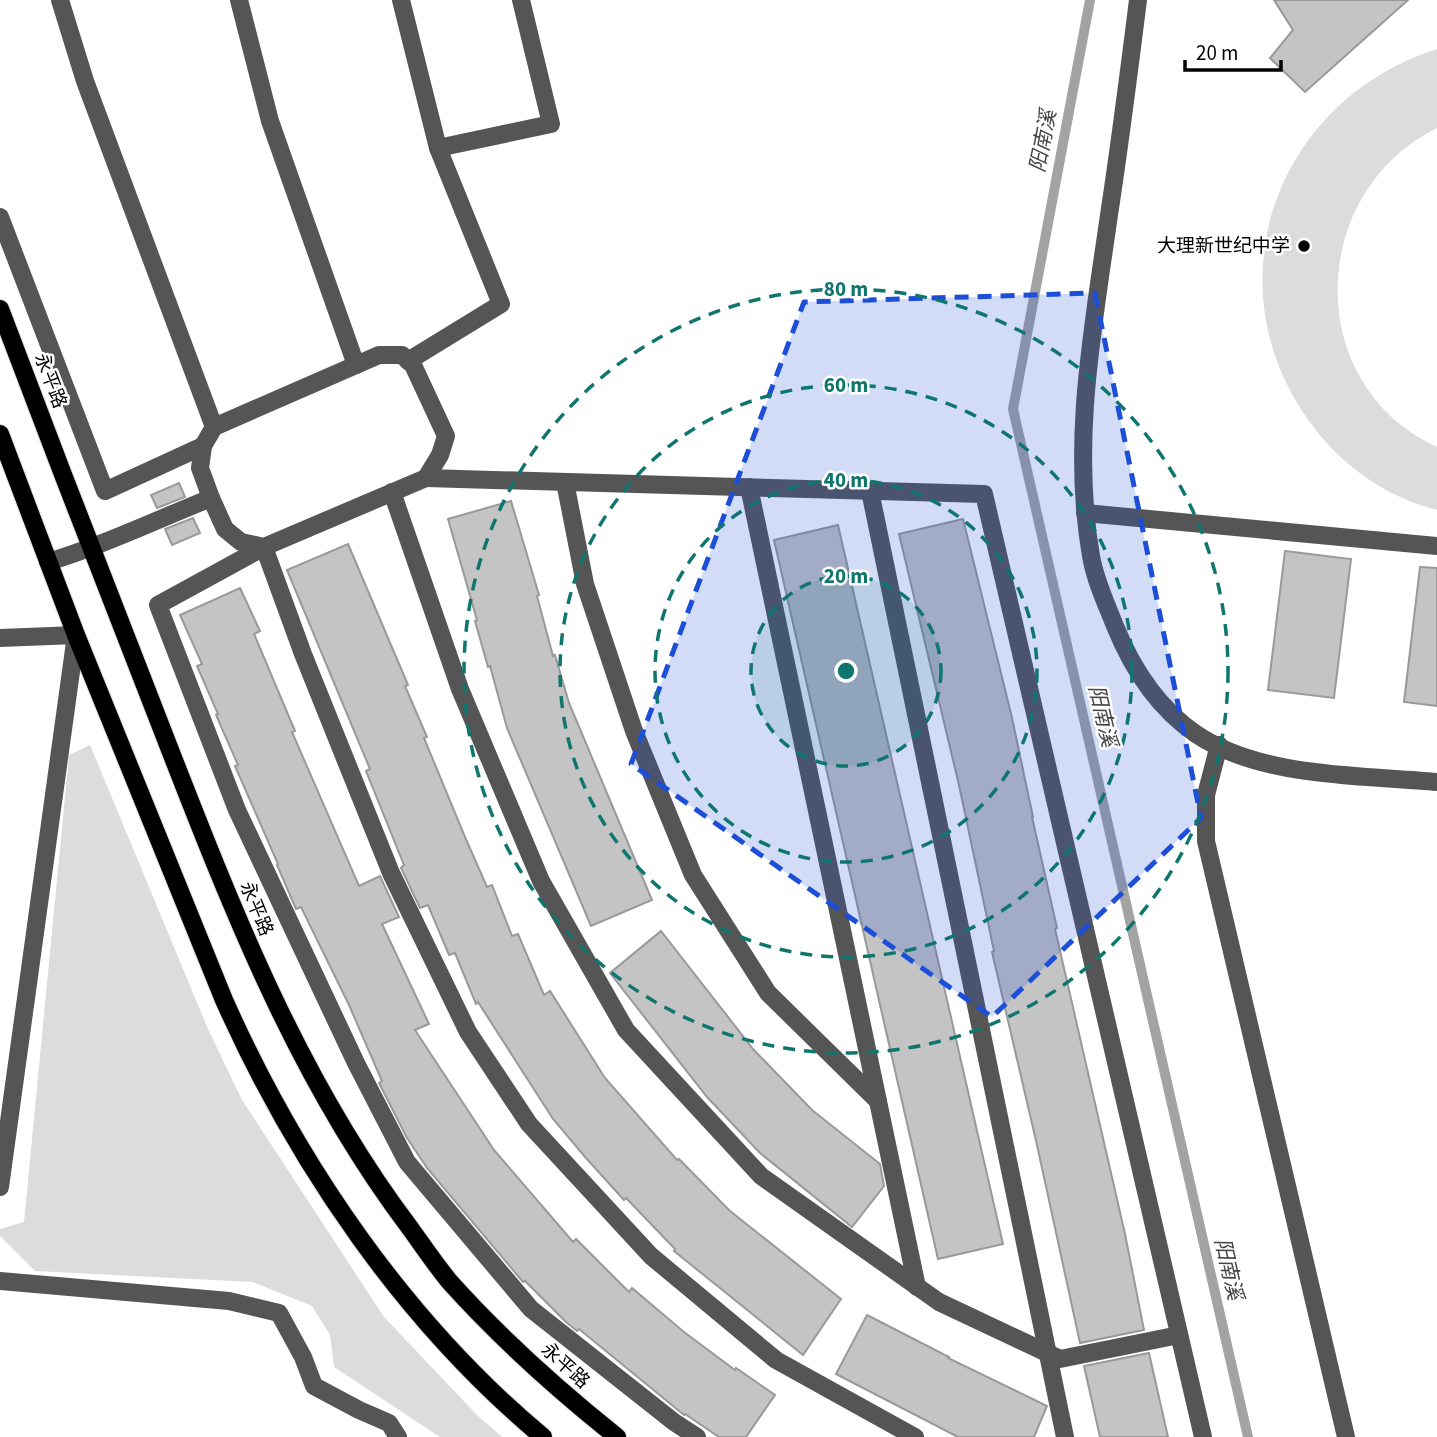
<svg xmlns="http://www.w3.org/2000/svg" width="1437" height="1437" viewBox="0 0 1437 1437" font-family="'Source Sans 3','Noto Sans SC',sans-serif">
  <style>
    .green { fill: #dcdcdc }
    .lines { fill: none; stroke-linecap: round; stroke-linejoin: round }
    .stream { stroke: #a3a3a3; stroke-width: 10 }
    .building { fill: #c4c4c4; stroke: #999; stroke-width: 2 }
    .major-casing { stroke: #dbdbdb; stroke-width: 20 }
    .minor { stroke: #555; stroke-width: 18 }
    .major { stroke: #000; stroke-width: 18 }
    .marked { fill: #1d4ed8; fill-opacity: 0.2; stroke: #1d4ed8; stroke-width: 5; stroke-dasharray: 14 9; stroke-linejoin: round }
    .ring { fill: none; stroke: #0f766e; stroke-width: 3.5; stroke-dasharray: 12 9 }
    .poi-dot { fill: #000; stroke: #fff; stroke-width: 2.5 }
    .labels { text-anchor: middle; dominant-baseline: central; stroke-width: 5; stroke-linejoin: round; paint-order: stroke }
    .poi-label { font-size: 19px; fill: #000; stroke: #fff; text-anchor: end }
    .street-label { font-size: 19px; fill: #000; stroke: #fff }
    .water-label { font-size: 21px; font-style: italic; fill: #444; stroke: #fff }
    .centre { fill: #0f766e; stroke: #fff; stroke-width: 3.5 }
    .ring-label { font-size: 21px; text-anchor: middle; font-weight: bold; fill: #0f766e; stroke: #fff; stroke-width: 5; stroke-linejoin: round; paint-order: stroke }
  </style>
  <rect width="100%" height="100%" fill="#fff"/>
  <g class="green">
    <path d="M1437 49V128C1307 192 1302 385 1437 447V510C1389 498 1345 468 1315 429 1208 291 1272 102 1437 49Z"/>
    <path d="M90 745 208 1029 242 1100 384 1317 477 1415 502 1437H440L334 1367 330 1335 312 1306 253 1282 35 1271 0 1236V1229L24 1222 69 755Z"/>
  </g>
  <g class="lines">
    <path class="stream" d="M1090 0 1013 409 1248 1437"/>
  </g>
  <g class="building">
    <path d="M1274 0H1408L1305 92 1270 58 1293 30Z"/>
    <path d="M179 483 185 497 157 508 151 495Z"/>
    <path d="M511 501 539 595 537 596 553 656 555 655 569 703 652 900 591 926 507 728 490 666 488 667 475 621 477 620 448 519Z"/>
    <path d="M193 518 200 533 172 545 165 529Z"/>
    <path d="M963 519 1012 718 1033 817H1032L1057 928 1055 929 1125 1234 1144 1330 1080 1343 1037 1145 992 952 994 951 959 785 899 534Z"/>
    <path d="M838 525 1003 1244 938 1259 774 540Z"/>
    <path d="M348 544 408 685 405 686 427 737 424 738 465 837 487 887 492 885 512 936 518 934 544 995 550 991 605 1078 677 1160 679 1159 730 1211 841 1299 803 1355 674 1251 675 1249 626 1198 624 1200 586 1158 553 1119 478 1002 476 1004 455 953 449 955 428 905 420 908 401 868 404 865 366 771 370 769 287 570Z"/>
    <path d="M1285 551 1351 559 1334 698 1268 690Z"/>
    <path d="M1420 567 1437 568V706L1404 702Z"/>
    <path d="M240 588 260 631 254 634 295 731 292 732 359 886 380 876 399 917 382 924 429 1024 415 1030 494 1150 573 1242 576 1239 629 1292 632 1288 684 1332 735 1370 736 1368 775 1395 746 1437H719L685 1414 684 1415 579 1329 577 1331 566 1322 525 1281 523 1282 427 1168 407 1138 379 1083 382 1081 349 1005 301 907 296 909 277 865 278 864 235 766 238 765 216 715 218 714 197 666 202 664 180 615Z"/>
    <path d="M661 931 753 1049 812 1110 880 1164 884 1186 852 1227 760 1153 707 1097 610 973Z"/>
    <path d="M867 1315 949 1357 948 1358 1047 1406 1034 1437H958L836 1374Z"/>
    <path d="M1149 1353 1168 1437H1100L1084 1366Z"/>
  </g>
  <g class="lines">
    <defs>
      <g id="major">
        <path d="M0 309C54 452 109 595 165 737 232 909 298 1080 410 1228 423 1246 435 1264 449 1281 500 1338 557 1389 617 1437"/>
        <path d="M0 434 76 635 224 1000C297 1164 405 1322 543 1437"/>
      </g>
    </defs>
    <use href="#major" class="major-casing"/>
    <g class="minor">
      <path d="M60 0 85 81 214 427"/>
      <path d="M239 0 270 121 356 365"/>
      <path d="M401 0 438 148 501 304 408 361"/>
      <path d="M1138 0C1129 72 1120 143 1109 215 1093 328 1071 442 1091 556 1095 580 1106 603 1115 626 1132 668 1158 708 1196 734 1261 778 1361 775 1437 782"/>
      <path d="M438 148 551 124 521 0"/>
      <path d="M0 217 105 491 203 446"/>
      <path d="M379 355H402L413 365 446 436 440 455 426 478 264 547 241 542 225 529 211 498 200 468 203 446 214 427Z"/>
      <path d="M426 478 984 494 1203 1437"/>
      <path d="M565 482 585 584 634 731 693 875 768 993 878 1101"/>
      <path d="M749 487 917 1287"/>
      <path d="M870 491 1065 1437"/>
      <path d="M392 492 460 689 541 881 626 1030 761 1176 939 1302 1060 1359 1179 1335"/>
      <path d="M1085 513 1437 546"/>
      <path d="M48 562C104 545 156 520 211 498"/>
      <path d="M0 638 76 635 0 1187"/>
      <path d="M1219 745 1206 795V841L1346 1437"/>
      <path d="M0 1281 229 1301 279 1313 303 1357 314 1386 359 1410 389 1423 398 1437"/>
      <path d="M697 1437 674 1422 531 1309 407 1162 356 1063 237 810 158 605 264 547 303 654 391 873 468 1032 529 1124 651 1256 776 1360 915 1437"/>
    </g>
    <use href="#major" class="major"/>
  </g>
  <path class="marked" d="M1095 293 1201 818 992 1017 631 764 804 302Z"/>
  <circle cx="846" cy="671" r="95" fill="#0f766e" fill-opacity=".12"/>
  <g class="ring">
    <circle cx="846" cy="671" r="95"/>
    <circle cx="846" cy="671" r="191"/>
    <circle cx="846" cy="671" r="286"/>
    <circle cx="846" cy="671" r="382"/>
  </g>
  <circle class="poi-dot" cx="1304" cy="246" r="7"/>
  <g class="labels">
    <g class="poi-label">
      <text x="1290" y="246">大理新世纪中学</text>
    </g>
    <g class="street-label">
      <text transform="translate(50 381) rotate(69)">永平路</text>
      <text transform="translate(256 909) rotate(68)">永平路</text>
      <text transform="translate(565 1366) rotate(42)">永平路</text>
    </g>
    <g class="water-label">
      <text transform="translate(1043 141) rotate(-79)">阳南溪</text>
      <text transform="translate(1103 716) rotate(77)">阳南溪</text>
      <text transform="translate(1229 1269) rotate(77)">阳南溪</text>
    </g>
  </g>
  <circle cx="846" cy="671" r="10" class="centre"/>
  <g class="ring-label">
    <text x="846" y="296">80 m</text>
    <text x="846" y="392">60 m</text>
    <text x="846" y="487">40 m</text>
    <text x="846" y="583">20 m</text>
  </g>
  <path d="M1185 60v10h96v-10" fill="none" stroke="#000000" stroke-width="3.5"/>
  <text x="1196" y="60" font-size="21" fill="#000000" stroke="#ffffff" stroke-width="5" paint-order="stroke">20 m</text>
</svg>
